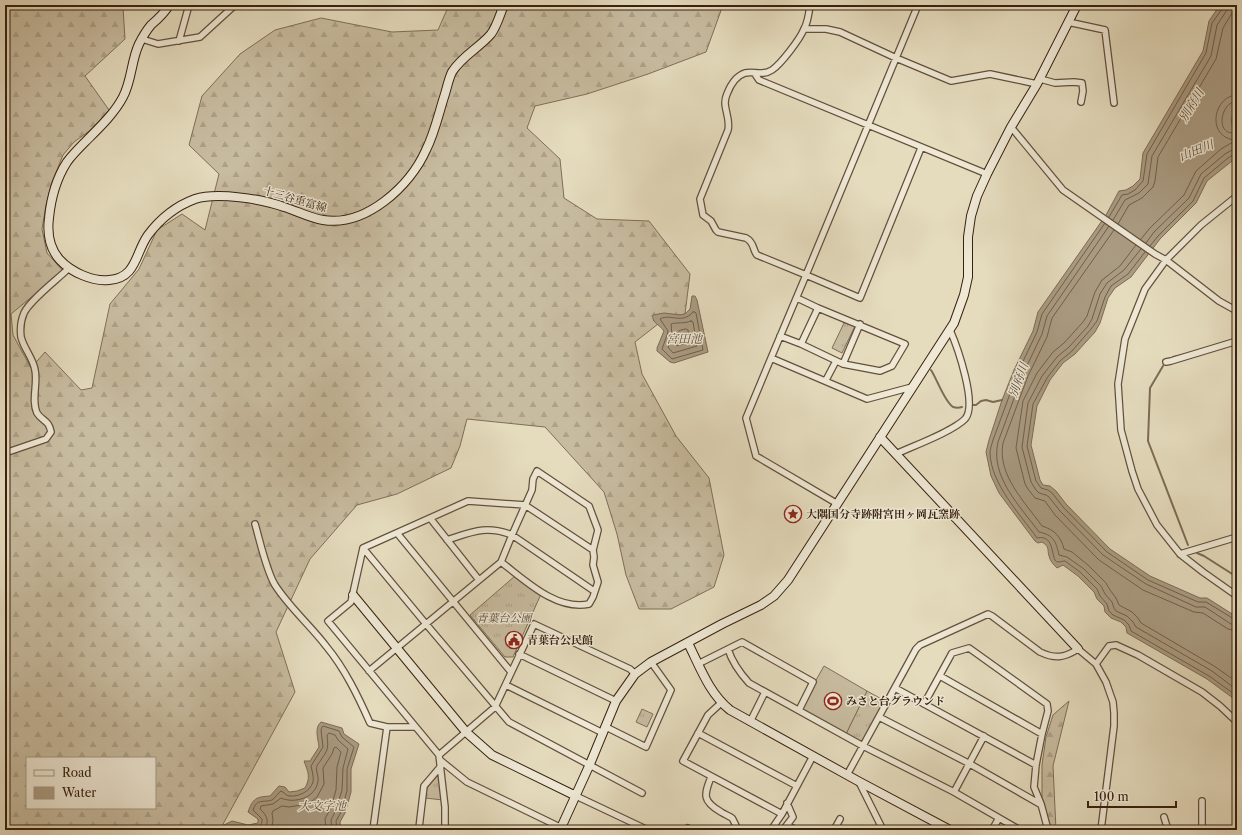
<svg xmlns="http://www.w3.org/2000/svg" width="1242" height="835" viewBox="0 0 1242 835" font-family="'Libre Caslon Text','Noto Serif JP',serif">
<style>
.grass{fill:url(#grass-tufts);stroke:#806e58}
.forest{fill:url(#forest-firs);stroke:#806e58;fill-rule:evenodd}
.garden{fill:#c8bca0;stroke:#806e58}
.water{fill:#aa9c83;stroke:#7c6b55}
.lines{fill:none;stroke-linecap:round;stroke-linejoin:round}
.shore{stroke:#715e4a;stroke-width:1}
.stream{stroke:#7c6b55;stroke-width:2}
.street-casing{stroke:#63503c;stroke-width:8}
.secondary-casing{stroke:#382110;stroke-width:10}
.street{stroke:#eee8d5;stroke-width:5.5}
.secondary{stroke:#eee8d5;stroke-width:8}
.labels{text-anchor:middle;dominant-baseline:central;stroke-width:3;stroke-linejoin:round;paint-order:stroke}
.street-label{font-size:11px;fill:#382110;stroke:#eee8d5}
.poi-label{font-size:11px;font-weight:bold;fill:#382110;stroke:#eee8d5;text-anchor:start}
.park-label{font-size:11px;font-style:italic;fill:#5c4834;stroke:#eee8d5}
.water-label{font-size:12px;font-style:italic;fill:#604c38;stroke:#eee8d5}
</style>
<defs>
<pattern id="grass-tufts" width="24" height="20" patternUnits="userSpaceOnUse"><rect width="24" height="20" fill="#c8bca0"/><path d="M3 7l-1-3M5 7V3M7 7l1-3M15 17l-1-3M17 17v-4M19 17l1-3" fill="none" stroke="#ada189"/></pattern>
<pattern id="forest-firs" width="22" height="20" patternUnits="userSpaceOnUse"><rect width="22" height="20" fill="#c8bca0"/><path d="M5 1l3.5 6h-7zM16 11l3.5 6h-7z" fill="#ada189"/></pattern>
</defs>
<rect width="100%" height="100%" fill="#e5dcbe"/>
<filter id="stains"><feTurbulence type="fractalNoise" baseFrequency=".005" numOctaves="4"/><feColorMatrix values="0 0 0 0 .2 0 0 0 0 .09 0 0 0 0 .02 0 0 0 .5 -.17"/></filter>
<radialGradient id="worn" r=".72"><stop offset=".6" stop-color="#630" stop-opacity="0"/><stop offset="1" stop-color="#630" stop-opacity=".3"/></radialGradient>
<path class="grass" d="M845 321 855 326 842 353 832 348Z
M515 576 541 594 513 657H505L470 615Z
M867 691 887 702 863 746 845 736Z
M642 709 653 714 647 727 636 722Z
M438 775H440L443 800 425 798 427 788Z"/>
<path class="forest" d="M10 5H121L123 7 125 39 85 76 109 110 92 129 74 142 63 155 52 182 46 205 42 229 47 253 63 271 11 314 13 335 31 368 45 352 81 390 92 388 110 304 139 269 157 230 182 214 205 230 219 174 189 145 202 96 240 54 275 30 321 18 392 32 438 30 449 5H723L706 52 648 74 587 94 535 106 527 128 560 159 564 198 597 219 649 221 690 274 685 314 680 315 659 314 653 320 658 324 635 342 642 374 676 436 709 478 724 555 714 587 671 609H639L626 575 617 534 604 492 545 427 467 419 460 446 451 468 397 494 357 505 310 559 276 632 295 692 222 826V830H5V9ZM27 758H155V808H27Z
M1069 701 1053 766 1056 830H1051L1042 800V765L1046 737 1053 715Z"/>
<path class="garden" d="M824 666 867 691 845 736 799 710Z"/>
<path class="water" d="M1220 5H1237V106L1231 119 1232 125 1237 122V157L1207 181 1196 203 1160 239 1131 277 1115 288 1108 298 1100 323 1095 332 1075 354 1063 363 1050 380 1037 406 1031 445 1040 480 1043 485 1050 486 1056 491 1066 504 1110 549 1150 576 1200 598H1207L1237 617V701L1207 679 1127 633 1126 627 1121 622 1111 618 1105 612 1104 606 1097 599 1094 592 1078 576 1063 565 1057 568C1054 565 1050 561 1049 556 1047 549 1050 547 1042 542L1038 543 1035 541 999 493 991 476 986 452 989 440 1002 400 1014 370 1033 331 1038 312 1106 215 1119 191 1126 190 1133 186 1140 179 1143 153 1203 51 1209 21Z
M692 296H695L697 300 708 352 674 363 670 362 657 351V348L664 331C660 325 651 322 653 315L664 313 680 315 685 314 690 309Z
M321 722 342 728 344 734 359 744 351 769V792L345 813 340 822 341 830H222V826L232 821 248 825 258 823V819L248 812C253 798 256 797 270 796L279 786 285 787 289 792 297 791 305 788C311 777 308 772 304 761H310L319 747C318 738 314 728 321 722Z"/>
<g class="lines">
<path class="shore" d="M1237 101C1219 102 1215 139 1237 132
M1109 217 1122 195 1128 194 1135 190 1143 181 1147 154 1206 53 1212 23 1222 9 1223 5
M1113 220 1125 200 1139 193 1148 184 1152 156 1211 56 1217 25 1227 10 1228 5
M1105 223 1042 314 1037 332 1018 372 993 440C992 444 990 449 990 453 991 484 1020 514 1037 538 1039 538 1042 537 1044 538 1055 541 1051 562 1058 562 1061 562 1062 561 1065 561L1080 572 1097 589 1100 596 1107 604 1109 611 1113 615 1124 620 1129 625 1131 631 1209 676 1237 696
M1118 224 1129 205 1142 198 1153 187 1155 181 1158 157 1216 59 1223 28 1232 13 1234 5
M1109 226 1047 316 1042 334 1023 374 998 442C990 477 1020 506 1039 532 1054 535 1056 542 1059 555L1067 557 1084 569 1101 586 1105 594 1112 602 1114 608 1116 611 1127 616 1133 622 1136 627 1212 671 1237 690
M1114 230 1052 318 1047 337 1028 376 1003 443C997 475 1025 502 1042 526 1055 530 1061 537 1064 549L1072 552 1088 565 1106 583 1110 590 1116 598 1119 605 1132 612 1138 618 1141 623 1214 666 1237 682
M1141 239 1150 228 1184 195 1196 171 1221 149 1233 142V140C1205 134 1215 95 1237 95
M1146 243 1154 232 1189 198 1201 174 1225 154 1232 150 1237 149
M1136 245 1120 266 1102 280 1095 292 1087 316 1083 322 1064 343 1053 352 1037 373 1023 401 1016 448 1025 484 1028 489 1035 498 1045 501 1055 515 1099 560 1143 590 1194 612 1203 613 1228 629 1237 631
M1150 246 1158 236 1193 201 1204 178 1228 158 1234 154H1237
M1141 249 1124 270 1107 283 1100 294 1092 319 1088 326 1069 347 1057 357 1042 376 1028 403 1022 447 1031 482 1036 490 1039 493 1046 495 1049 497 1060 511 1103 555 1146 584 1196 607H1205L1231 624 1237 625
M1145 252 1128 274 1111 286 1105 297 1097 321 1091 329 1072 351 1060 361 1047 378 1033 404 1027 446 1036 481 1041 488 1048 490 1053 494 1063 507 1107 552 1148 580 1198 602H1206L1234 619 1237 620
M693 312H695L696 313 703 350 672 359 662 349 667 335 668 331 660 319C671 313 682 325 693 312Z
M691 321 693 322 697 346 673 353 668 347 672 335 671 324C677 322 684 324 691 321Z
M686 329 688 330 690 342 677 346 676 344 679 331Z
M226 830 233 826C242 828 263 834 262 819L253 810C257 798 263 803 272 800 275 798 278 793 281 791 284 792 285 795 289 796 298 797 310 792 313 782 314 777 312 771 311 766L323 747 321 730 322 727 323 726 339 731 342 737 354 747 347 769V791L341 812 336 821 337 830
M264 830C270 822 267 815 260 809L261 806 273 804 281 798C294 804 316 798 318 781 319 776 315 770 317 766 318 763 321 761 322 758 329 749 328 746 327 735L329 733 335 735 338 740 348 749 343 768 342 790 336 810 331 820 332 830
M271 830 273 821 272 813 273 811 282 806 289 807 301 805 312 801 317 797 324 784 323 768 332 754 334 748 336 747 341 752 337 767 336 790 331 807 325 819 326 830"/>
<path class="stream" d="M1173 357 1186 354
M1163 366 1150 388 1148 441 1188 545
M931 370C937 379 944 401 953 407 956 408 959 408 962 407
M973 405H976L981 401 986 400 993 402 1002 400
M1197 553 1204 556 1237 577"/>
<defs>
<path id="street" d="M810 5C809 13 808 22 804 29 800 39 781 64 772 70 763 76 754 71 745 73 736 76 730 86 727 94 721 107 731 116 728 130L700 199 703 215 711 221 716 230 718 232 746 238C755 243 752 249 757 255L806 275 771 358 867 399 912 387
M918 5 806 275 860 298 921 148
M1068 22 1105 30 1114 103
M804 29H826L840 32 896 58 951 81 990 74 1037 84
M142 39 158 44 200 37 235 5
M179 41 189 5
M755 74 759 80 987 174
M1040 79 1055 83 1074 82 1082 83 1083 91 1081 102
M1011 127 1063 190 1155 254 1166 260 1219 301 1237 311
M1237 196 1201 225 1166 260 1145 289 1125 339 1118 384 1121 430 1132 471 1138 489 1157 525 1180 554 1203 572 1237 596
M780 336 801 344 843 364 880 371 892 366 905 344 818 308 797 298
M801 344 818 308
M771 358 746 418 756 456 836 503
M1166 362 1171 361 1237 341
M843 364 860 324
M826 380 836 361
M5 453 46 439 51 432C49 420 42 421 37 413 31 400 38 384 35 370 33 358 24 349 21 337 20 329 21 320 24 313 30 300 58 279 69 268
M896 454C913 446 952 432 965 419 978 405 957 346 950 330
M430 518 479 580
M255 524C260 541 266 570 275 585 289 607 310 625 326 646 345 669 358 696 370 723L387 727
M397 533 511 672
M447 540C472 532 486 525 512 535L594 591
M363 548 426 624 509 722 642 793
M1180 554 1237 537
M728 649C732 662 740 673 749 683L863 746 954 792 1020 830
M519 654 616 701
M698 664 742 642 813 682 799 710
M1096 664 1109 646 1116 645 1138 655 1202 692 1220 706 1237 722
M369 671 501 562 512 535 532 490 533 479 537 471 589 506 598 530 593 550 594 557 593 565 598 582 593 597 589 604C556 611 525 580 501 562
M940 676 1042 734
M506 685 603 733
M895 688 1036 765
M721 703 708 715 683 761 782 814
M924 704 952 653 969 648 1047 704 1048 711 1042 734 1036 765 1034 787 1041 804 1048 830
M879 717 970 764 1040 804
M750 722 765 692
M606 727 646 747 671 690 651 662
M698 733 797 786
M439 755 495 707 534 624 630 669 635 674
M440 760 467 782 566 830
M847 775 916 649 920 645 988 614 992 616 1040 652C1055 659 1064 658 1078 649L1096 664 1106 682 1113 702 1114 713V726L1101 830
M711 777C704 795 702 801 721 812 724 814 729 816 732 818 734 821 736 826 738 830
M859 782 883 830
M954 792 984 736
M576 796 648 830
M1164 817 1168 830
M787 825 796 830
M373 830 387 727H415
M417 830 419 828 424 786 441 766
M445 830V807L439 755 328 621 351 602 363 548 468 501 525 505 593 550
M687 830 688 828 692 830
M771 830 782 814 813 756
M783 830 793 817 787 803
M834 830 840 819
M992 830 999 818
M1202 830V801"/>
<path id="secondary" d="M169 5C165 13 158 19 151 25 146 31 142 38 139 44 131 61 132 80 123 97 114 114 99 128 85 142 79 148 72 155 67 162 56 179 51 198 49 218 47 234 49 248 60 260 71 272 93 282 109 280 137 278 135 253 148 235 160 219 176 206 195 199 217 192 262 199 284 207 297 211 310 218 323 220 366 227 410 186 426 150 435 132 439 112 445 94 447 87 449 78 452 72 462 56 479 48 491 34 497 26 500 14 504 5
M880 437 1078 649
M353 595 466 732 492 755 576 796
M688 643C700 667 709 693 730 710L858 781 950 830
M560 830 590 764 616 701 635 674 651 662 722 624 761 605 774 596 788 580 954 323 964 295 968 277V237L971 216 977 196 987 174 1011 127 1037 84 1077 5"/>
</defs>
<use href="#street" class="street-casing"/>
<use href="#secondary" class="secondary-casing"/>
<use href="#street" class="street"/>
<use href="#secondary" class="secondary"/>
</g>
<defs>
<symbol id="sight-ring" viewBox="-11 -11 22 22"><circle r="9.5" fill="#eee8d5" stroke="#8f2418" stroke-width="1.5"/><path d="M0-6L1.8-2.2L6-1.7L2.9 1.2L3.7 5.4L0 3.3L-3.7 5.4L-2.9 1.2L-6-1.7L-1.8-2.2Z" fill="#8f2418"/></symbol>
<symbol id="civic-ring" viewBox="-11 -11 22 22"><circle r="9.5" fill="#eee8d5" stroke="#8f2418" stroke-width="1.5"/><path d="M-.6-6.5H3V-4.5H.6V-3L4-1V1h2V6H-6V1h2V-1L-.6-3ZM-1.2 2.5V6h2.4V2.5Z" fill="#8f2418"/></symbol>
<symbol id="stadium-ring" viewBox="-11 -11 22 22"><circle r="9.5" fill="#eee8d5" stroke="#8f2418" stroke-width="1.5"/><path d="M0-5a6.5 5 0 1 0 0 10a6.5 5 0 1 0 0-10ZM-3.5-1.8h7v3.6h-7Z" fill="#8f2418"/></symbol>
</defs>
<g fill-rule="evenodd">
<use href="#sight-ring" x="783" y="504" width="20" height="20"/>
<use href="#civic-ring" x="504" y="630" width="20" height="20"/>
<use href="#stadium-ring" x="823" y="691" width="20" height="20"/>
</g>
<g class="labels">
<g class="street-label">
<text transform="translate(295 199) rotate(16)">十三谷重富線</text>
</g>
<g class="poi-label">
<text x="806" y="514">大隅国分寺跡附宮田ヶ岡瓦窯跡</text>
<text x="527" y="640">青葉台公民館</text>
<text x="846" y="701">みさと台グラウンド</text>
</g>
<g class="park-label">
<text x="504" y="618">青葉台公園</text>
</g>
<g class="water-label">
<text transform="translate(1191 105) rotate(-59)">別府川</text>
<text transform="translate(1196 150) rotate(-22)">山田川</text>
<text x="684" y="338">宮田池</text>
<text transform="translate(1018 380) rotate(-70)">別府川</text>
<text x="322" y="805">大文字池</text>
</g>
</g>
<rect width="1242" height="835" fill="none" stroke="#e5dcbe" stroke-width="20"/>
<rect x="6" y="6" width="1230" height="823" fill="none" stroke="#382110" stroke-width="2"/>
<rect x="10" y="10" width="1222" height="815" fill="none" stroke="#382110"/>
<rect x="26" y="757" width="130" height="52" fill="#eee8d5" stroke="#a59886"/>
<rect x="34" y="770" width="20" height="6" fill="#eee8d5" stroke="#a59886"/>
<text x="62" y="777" font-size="12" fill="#382110">Road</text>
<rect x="34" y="787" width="20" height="12" fill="#aa9c83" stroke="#a59886"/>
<text x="62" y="797" font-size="12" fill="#382110">Water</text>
<path d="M1088 801v6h88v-6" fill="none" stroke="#382110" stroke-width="2"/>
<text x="1094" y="801" font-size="12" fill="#382110" stroke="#eee8d5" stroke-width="3" paint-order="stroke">100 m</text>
<rect width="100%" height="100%" filter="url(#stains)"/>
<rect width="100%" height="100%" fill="url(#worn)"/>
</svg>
